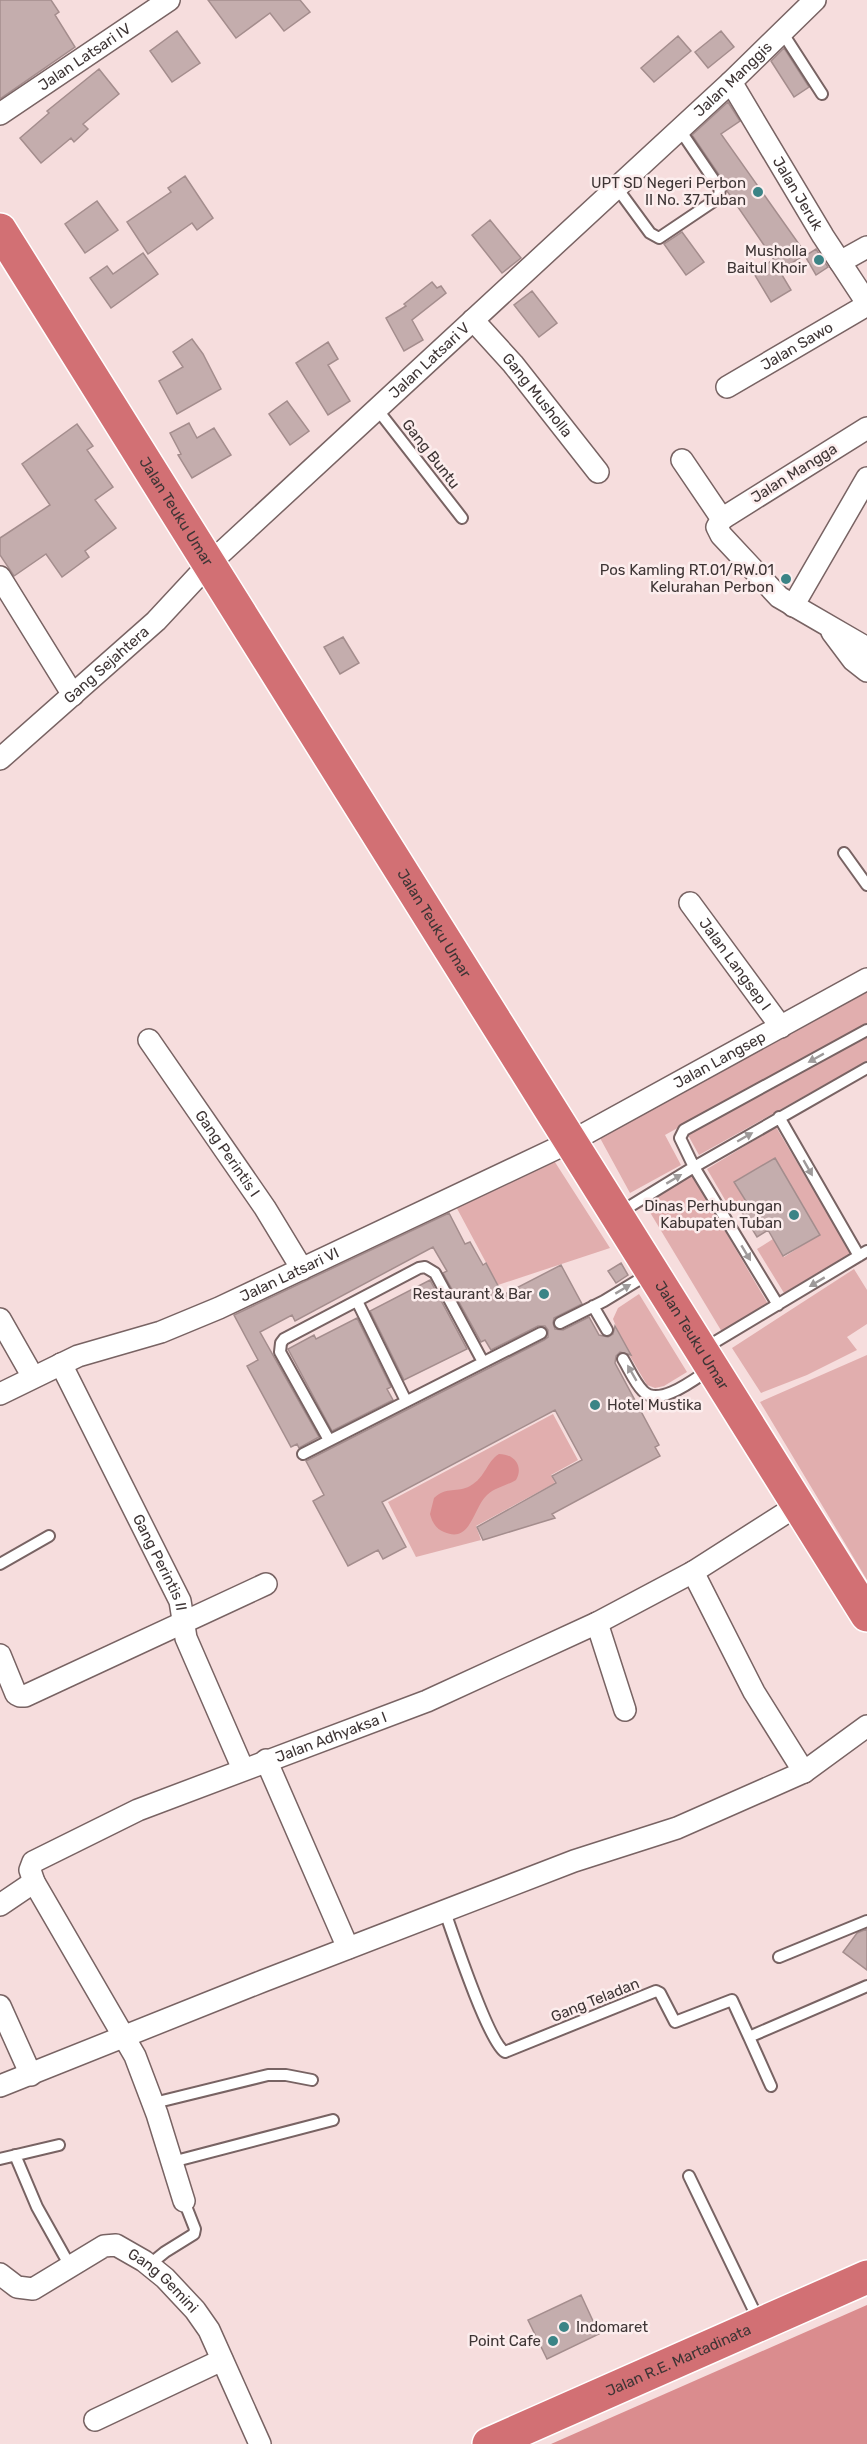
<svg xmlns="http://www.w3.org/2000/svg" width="867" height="2444" viewBox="0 0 867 2444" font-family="Rubik,sans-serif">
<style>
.green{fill:#e1aeae}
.water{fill:#da8c8e}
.building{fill:#c4adad;stroke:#a48d8d;stroke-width:1.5}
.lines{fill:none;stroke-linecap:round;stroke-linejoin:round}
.lane-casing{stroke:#786363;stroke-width:14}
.street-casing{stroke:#786363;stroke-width:24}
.highway-casing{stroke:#fff;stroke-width:36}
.lane{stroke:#fff;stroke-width:10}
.street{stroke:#fff;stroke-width:21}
.highway{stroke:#d27074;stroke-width:33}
.oneway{fill:#9e9a9a}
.poi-dot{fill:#3b8486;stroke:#fceded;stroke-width:2}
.labels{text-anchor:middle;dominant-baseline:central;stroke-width:5;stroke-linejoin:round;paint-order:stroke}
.street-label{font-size:15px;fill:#3e3535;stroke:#fceded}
.poi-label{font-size:15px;fill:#3e3535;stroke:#fceded;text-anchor:end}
</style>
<rect width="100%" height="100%" fill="#f6dddd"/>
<path class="green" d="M867 990V1023L665 1135 681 1165 630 1193 600 1138Z
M867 1035V1061L699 1155 688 1135Z
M776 1127 851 1253 784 1293 757 1249 773 1239 784 1257 820 1234 775 1158 735 1181 746 1201 731 1210 707 1169Z
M553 1159 610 1248 498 1285 453 1201Z
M692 1175 768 1304 722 1332 645 1204Z
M854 1269 867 1290V1324L847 1337 857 1350 807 1375 761 1393 732 1348Z
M639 1294 687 1372 664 1386 655 1388 647 1385 624 1346 613 1319 618 1308Z
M867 1355V1580L760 1402Z
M553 1414 578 1460 551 1475 555 1483 476 1526 481 1540 416 1557 388 1502Z"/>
<path class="water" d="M499 1454C514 1454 524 1466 516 1480 506 1486 496 1487 487 1495 473 1508 471 1544 444 1532 436 1529 432 1522 430 1514L434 1498C447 1486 457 1493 470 1486 486 1477 486 1462 499 1454Z
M867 2305V2444H551Z"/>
<path class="building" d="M0 0H51L59 12 55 15 75 47 0 99Z
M208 0H300L310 12 284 31 270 13 236 38Z
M177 31 200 63 172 82 150 51Z
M721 31 734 47 708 68 695 52Z
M678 36 691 51 654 82 641 68Z
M784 48 809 87 794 97 771 61Z
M99 69 119 94 83 124 88 129 74 142 71 138 41 163 20 138 49 113 47 111Z
M728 102 740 121 721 134 806 254 781 270 727 191 726 185 692 135Z
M185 176 213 218 197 230 192 223 148 254 127 222 171 192 168 188Z
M97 201 118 230 85 253 65 224Z
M490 220 521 258 502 273 472 235Z
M682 232 704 262 686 275 664 244Z
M816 249 828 267 816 275 805 256Z
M143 253 158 274 111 308 90 278 107 266 113 274Z
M773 260 791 290 771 302 753 272Z
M432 282 437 288 441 286 446 293 412 320 423 340 404 351 386 318 406 306 404 304Z
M532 291 557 323 539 337 514 305Z
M192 339 203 354 221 389 177 414 159 381 183 367 173 352Z
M328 342 338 359 328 365 350 401 328 415 296 363Z
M287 401 309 431 290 445 269 414Z
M189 423 197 438 214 428 231 455 192 478 178 455 181 454 170 433Z
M77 424 93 446 87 450 113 487 95 500 116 528 85 551 89 557 62 577 46 554 14 576 0 555V538L50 505 22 464Z
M343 637 359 663 340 674 324 647Z
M775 1158 820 1235 783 1256 768 1230 757 1237 741 1211 749 1206 734 1182Z
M449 1213 465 1244 470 1242 483 1265 486 1263 503 1295 561 1265 582 1304 554 1318 553 1323 555 1329 563 1330 589 1317 599 1335 608 1337 613 1334 615 1326 631 1355 620 1352 616 1356 615 1363 659 1445 655 1447 660 1456 552 1514 555 1518 483 1540 477 1527 556 1483 552 1476 582 1460 555 1410 382 1502 406 1547 383 1559 378 1550 348 1566 313 1501 324 1495 306 1461 544 1340 548 1337V1330L545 1326H538L491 1350 485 1340 481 1342 443 1273 447 1271 433 1247 295 1321 292 1315 260 1332 319 1437 299 1448 297 1444 291 1447 247 1366 258 1360 234 1315Z
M621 1263 628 1275 616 1283 608 1271Z
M430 1280 467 1349 404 1380 370 1311Z
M357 1318 391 1387 387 1389 393 1400 332 1431 288 1349 314 1335 316 1339Z
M867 1929V1970L843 1952 857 1933Z
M581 2295 599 2334 547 2359 528 2320Z"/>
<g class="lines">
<defs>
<path id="lane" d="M782 32 822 94
M617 188 650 233 659 238 714 201 719 195 720 189 680 130
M377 409 462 518
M844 853 867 885
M779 1117 859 1256
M619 1213 694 1167 867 1068
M357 1301 406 1401
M778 1305 694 1167 680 1138 684 1130 867 1030
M593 1306 607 1330
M560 1323 604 1301 650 1273
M705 1348 867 1251
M623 1359C629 1369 635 1383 643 1391 659 1408 696 1378 710 1369
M329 1440 280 1352 281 1343 284 1339 419 1268 425 1267 435 1273 483 1362
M303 1454 541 1333
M0 1564 49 1536
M445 1912C453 1935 489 2043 505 2052L656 1991 660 1993 675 2022 732 2000 749 2037 867 1986
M779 1957 867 1921
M749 2037 771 2086
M154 2103 268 2075H286L312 2080
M15 2155 37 2207 70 2266
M0 2159 59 2145
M172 2162 333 2120
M689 2176 759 2321
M149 2265 165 2252 194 2234 195 2229 184 2201"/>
<g id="street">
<path id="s1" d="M731 82 823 236 867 303"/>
<path id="s2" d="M0 114 169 0"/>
<path d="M840 262 867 247"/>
<path id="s3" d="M473 320 513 364 598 472"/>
<path id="s4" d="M727 387 867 305"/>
<path d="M867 428 728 515 722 519 717 527 721 535 779 597 867 648"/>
<path d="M682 460 722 519"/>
<path d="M0 577 73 695"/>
<path d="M793 606 867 478"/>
<path d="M832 632 853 660 867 671"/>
<path id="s5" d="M0 759 156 621 209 564 731 82 815 0"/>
<path id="s6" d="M690 903 781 1027"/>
<path id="s7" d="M149 1040 265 1208 302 1269"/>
<path d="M0 1319 33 1377"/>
<path id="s8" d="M61 1364 180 1601 186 1638 243 1769"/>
<path id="s9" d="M0 1394 78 1356 161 1332 219 1308 572 1141 867 979"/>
<path d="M693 1572 754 1692 804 1772"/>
<path d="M597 1623 625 1710"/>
<path d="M0 1655 16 1694 20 1696H25L266 1584"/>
<path d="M266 1760 348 1948"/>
<path d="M0 1905 34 1882"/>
<path d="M0 2006 31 2075"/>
<path d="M0 2086 263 1981 574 1861 677 1828 804 1772 867 1726"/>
<path id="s10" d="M184 2201 157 2114 135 2056 34 1882 30 1870 33 1862 138 1810 427 1701 597 1623 693 1572 798 1505"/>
<path id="s11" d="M0 2274 17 2287 33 2289 104 2246 116 2245 144 2261 165 2278 195 2310 209 2330 260 2444"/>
<path d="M95 2420 222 2360"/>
</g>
<g id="highway">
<path id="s12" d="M0 230 867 1615"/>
<path id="s13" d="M489 2444 867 2277"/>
</g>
</defs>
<use href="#lane" class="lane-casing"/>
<use href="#street" class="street-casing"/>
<use href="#highway" class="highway-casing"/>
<use href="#lane" class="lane"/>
<use href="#street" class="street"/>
<use href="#highway" class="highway"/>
</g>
<defs><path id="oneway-solid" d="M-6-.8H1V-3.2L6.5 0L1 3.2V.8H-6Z" transform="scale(1.5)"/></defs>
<g class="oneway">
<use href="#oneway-solid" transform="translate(816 1058) rotate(151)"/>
<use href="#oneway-solid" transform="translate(745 1137) rotate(-30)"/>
<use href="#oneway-solid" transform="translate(808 1168) rotate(60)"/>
<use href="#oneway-solid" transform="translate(674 1179) rotate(-31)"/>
<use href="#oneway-solid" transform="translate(746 1253) rotate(59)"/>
<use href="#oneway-solid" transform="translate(817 1282) rotate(149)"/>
<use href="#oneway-solid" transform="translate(623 1289) rotate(-31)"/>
<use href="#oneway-solid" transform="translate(632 1373) rotate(-120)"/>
</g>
<g class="poi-dot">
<circle cx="758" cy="192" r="6"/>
<circle cx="819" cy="260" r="6"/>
<circle cx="786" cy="579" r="6"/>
<circle cx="794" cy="1215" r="6"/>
<circle cx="544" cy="1294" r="6"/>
<circle cx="595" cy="1405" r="6"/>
<circle cx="564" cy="2327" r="6"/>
<circle cx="553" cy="2341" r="6"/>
</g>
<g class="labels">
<g class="street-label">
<text stroke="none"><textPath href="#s2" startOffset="102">Jalan Latsari IV</textPath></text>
<text stroke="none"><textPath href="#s5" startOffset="1000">Jalan Manggis</textPath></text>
<text stroke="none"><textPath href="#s1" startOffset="130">Jalan Jeruk</textPath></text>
<text stroke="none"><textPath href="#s4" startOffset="81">Jalan Sawo</textPath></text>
<text stroke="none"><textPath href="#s5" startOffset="586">Jalan Latsari V</textPath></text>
<text stroke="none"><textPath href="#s3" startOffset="99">Gang Musholla</textPath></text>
<text transform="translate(431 454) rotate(52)">Gang Buntu</text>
<text transform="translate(794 473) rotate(-32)">Jalan Mangga</text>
<text stroke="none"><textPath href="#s12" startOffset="332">Jalan Teuku Umar</textPath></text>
<text stroke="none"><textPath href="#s5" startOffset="142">Gang Sejahtera</textPath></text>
<text stroke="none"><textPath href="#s12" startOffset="818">Jalan Teuku Umar</textPath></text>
<text stroke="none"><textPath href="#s6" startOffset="76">Jalan Langsep I</textPath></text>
<text stroke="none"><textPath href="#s9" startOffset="795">Jalan Langsep</textPath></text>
<text stroke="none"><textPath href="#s7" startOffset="138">Gang Perintis I</textPath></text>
<text stroke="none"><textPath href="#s9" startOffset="314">Jalan Latsari VI</textPath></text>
<text stroke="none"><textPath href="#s12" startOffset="1304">Jalan Teuku Umar</textPath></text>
<text stroke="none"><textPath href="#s8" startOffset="222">Gang Perintis II</textPath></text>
<text stroke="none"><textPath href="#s10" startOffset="699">Jalan Adhyaksa I</textPath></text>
<text transform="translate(595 2000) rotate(-22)">Gang Teladan</text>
<text stroke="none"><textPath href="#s11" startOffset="192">Gang Gemini</textPath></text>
<text stroke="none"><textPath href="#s13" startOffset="207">Jalan R.E. Martadinata</textPath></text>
</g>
<g class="poi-label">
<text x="746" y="183">UPT SD Negeri Perbon<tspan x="746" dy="17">II No. 37 Tuban</tspan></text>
<text x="807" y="251">Musholla<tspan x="807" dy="17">Baitul Khoir</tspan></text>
<text x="774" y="570">Pos Kamling RT.01/RW.01<tspan x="774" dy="17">Kelurahan Perbon</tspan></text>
<text x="782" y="1206">Dinas Perhubungan<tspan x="782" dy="17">Kabupaten Tuban</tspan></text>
<text x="532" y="1294">Restaurant &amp; Bar</text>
<text x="607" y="1405" text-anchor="start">Hotel Mustika</text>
<text x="576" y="2327" text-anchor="start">Indomaret</text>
<text x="541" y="2341">Point Cafe</text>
</g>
</g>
</svg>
